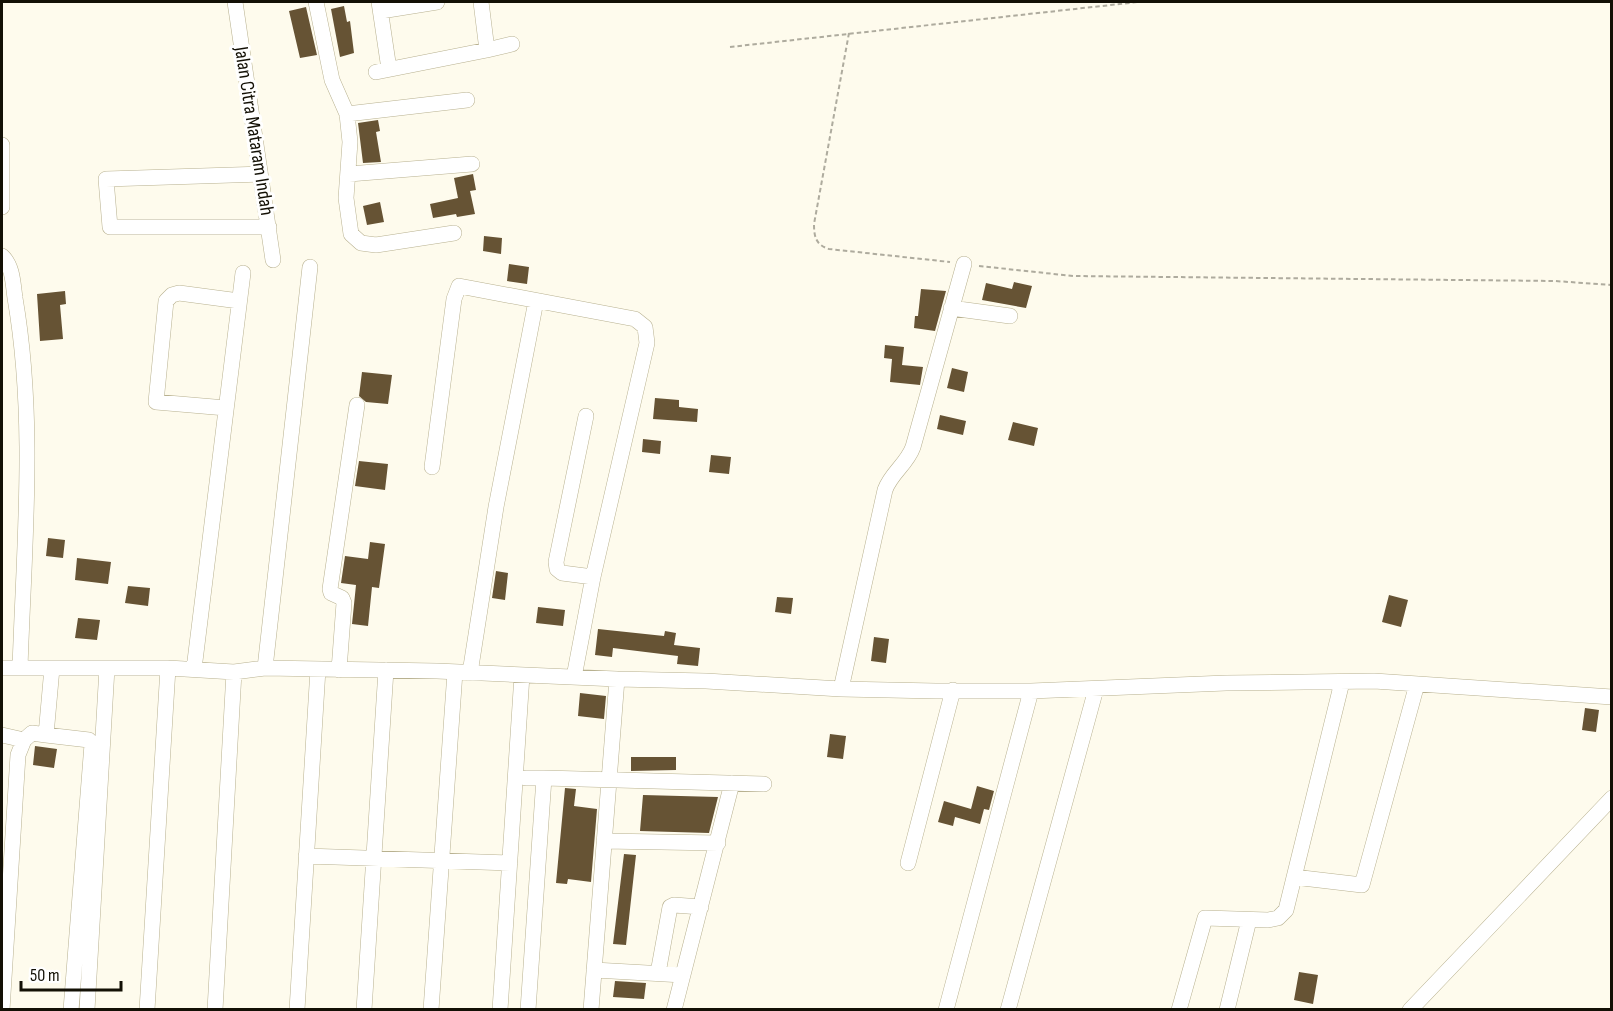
<svg xmlns="http://www.w3.org/2000/svg" width="1613" height="1011" viewBox="0 0 1613 1011" font-family="'Sofia Sans Condensed',sans-serif">
<style>
.building{fill:#665334}
.lines{fill:none;stroke-linecap:round;stroke-linejoin:round}
.minor-casing{stroke:#b8b190;stroke-width:16}
.path{stroke:#aeab9e;stroke-width:2;stroke-dasharray:4.5 3;stroke-linecap:butt}
.minor{stroke:#fff;stroke-width:15}
.labels{text-anchor:middle;dominant-baseline:central;stroke-width:6;stroke-linejoin:round;paint-order:stroke}
.street-label{font-size:20px;fill:#131005;stroke:#fff}
</style>
<rect width="100%" height="100%" fill="#fefbed"/>
<path class="building" d="M344 6 347 22 350 21 354 53 340 57 331 9Z
M306 7 317 55 300 58 289 11Z
M378 120 380 131 376 132 381 162 363 163 358 123Z
M473 174 476 190 470 191 475 214 457 217 456 214 433 218 430 204 458 198 454 178Z
M380 202 384 222 367 225 363 206Z
M484 236 502 238 501 254 483 251Z
M509 264 529 267 527 284 507 281Z
M1014 282 1032 286 1026 308 982 300 986 283 1012 289Z
M921 289 946 291 935 331 914 328 915 316H918Z
M65 291 66 304 60 305 63 339 40 341 37 294Z
M885 345 904 347 902 365 923 367 920 385 890 382 892 359 884 358Z
M952 368 968 372 964 392 947 388Z
M362 372 392 375 388 404 366 402 359 396Z
M655 398 679 400V407L698 409 697 422 653 419Z
M940 415 966 421 963 435 937 429Z
M1013 422 1038 428 1034 446 1008 440Z
M643 439 661 441 660 454 642 452Z
M711 455 731 457 729 474 709 472Z
M359 461 388 464 385 490 355 486Z
M48 538 65 540 63 558 46 556Z
M370 542 385 544 379 588 372 587 368 626 352 624 356 585 341 583 345 556 368 559Z
M77 558 111 562 108 584 75 580Z
M496 571 508 573 505 600 492 598Z
M128 586 150 588 148 606 125 603Z
M1389 595 1408 600 1401 627 1382 622Z
M777 597 793 598 791 614 775 612Z
M538 607 565 610 563 626 536 623Z
M78 618 100 620 97 640 75 638Z
M598 629 664 636 665 631 676 633 674 645 700 648 698 666 677 664 678 656 613 648 612 657 595 655Z
M874 637 889 639 886 663 871 661Z
M580 693 606 696 604 719 578 716Z
M1585 708 1599 710 1596 732 1582 730Z
M830 734 846 736 843 759 827 757Z
M35 746 57 749 54 768 33 765Z
M631 757H676V770L631 771Z
M977 786 994 791 989 810 984 809 980 824 955 817 953 826 938 822 944 801 971 809Z
M565 788 576 789 574 806 597 809 591 882 568 879 567 884 556 883Z
M643 795 718 797 709 833 640 831Z
M624 854 636 855 626 945 613 944Z
M1299 972 1318 975 1313 1004 1294 1000Z
M615 981 646 983 644 999 613 997Z"/>
<g class="lines">
<defs>
<path id="minor" d="M235 2 273 260
M316 2 332 80 347 114 350 142 346 198 351 234 361 243 376 245 454 233
M379 2 389 69
M381 11 437 2
M487 50 512 44
M376 72 487 50 481 2
M347 114 467 100
M2 145V207
M260 174 106 179 110 227H269
M349 174 472 164
M2 256C13 266 13 284 15 298 36 420 24 545 20 668
M951 308 1010 316
M226 408 156 402 166 301 172 295 179 293 239 301
M586 416 556 562 557 569 562 573 593 577
M432 467 454 299 459 286 635 319 645 327 647 343 593 577 574 677
M2 668H168L234 672 265 668 437 671 617 679 706 681 841 689 936 691H1031L1226 683 1374 681 1612 697
M265 668 310 267
M194 669 243 273
M339 670 344 603 342 598 331 593 330 589 357 405
M470 673 496 507 536 301
M841 689 885 490C891 473 907 464 913 447L964 264
M2 735 24 740
M46 735 89 740 92 744 71 1010
M526 778H544
M604 841 718 843
M306 856 510 863
M908 863 953 690
M1294 877 1362 885 1417 684
M594 970 683 975
M658 973 670 907 674 905 701 907
M2 1010 18 755 24 740 32 733 46 735 52 668
M87 1010 107 668
M147 1010 168 668
M215 1010 234 672
M297 1010 318 669
M364 1010 386 670
M431 1010 455 672
M500 1010 522 675
M528 1010 544 778 764 784
M591 1010 617 679
M674 1010 732 783
M946 1010 1031 691
M1008 1010 1096 689
M1179 1010 1205 918 1268 920 1278 918 1286 910 1342 682
M1227 1010 1249 920
M1410 1010 1612 798"/>
</defs>
<use href="#minor" class="minor-casing"/>
<path class="path" d="M849 33 814 224C814 237 816 245 829 249L950 262
M730 47 1138 2
M979 266 1073 276 1555 281 1612 285"/>
<use href="#minor" class="minor"/>
</g>
<g class="labels">
<g class="street-label">
<text transform="translate(254 131) rotate(81)">Jalan Citra Mataram Indah</text>
</g>
</g>
<rect width="1613" height="1011" fill="none" stroke="#131005" stroke-width="6"/>
<path d="M21 981v9h100v-9" fill="none" stroke="#131005" stroke-width="3"/>
<text x="30" y="981" font-size="18" fill="#131005" stroke="#ffffff" stroke-width="4.5" paint-order="stroke">50 m</text>
</svg>
